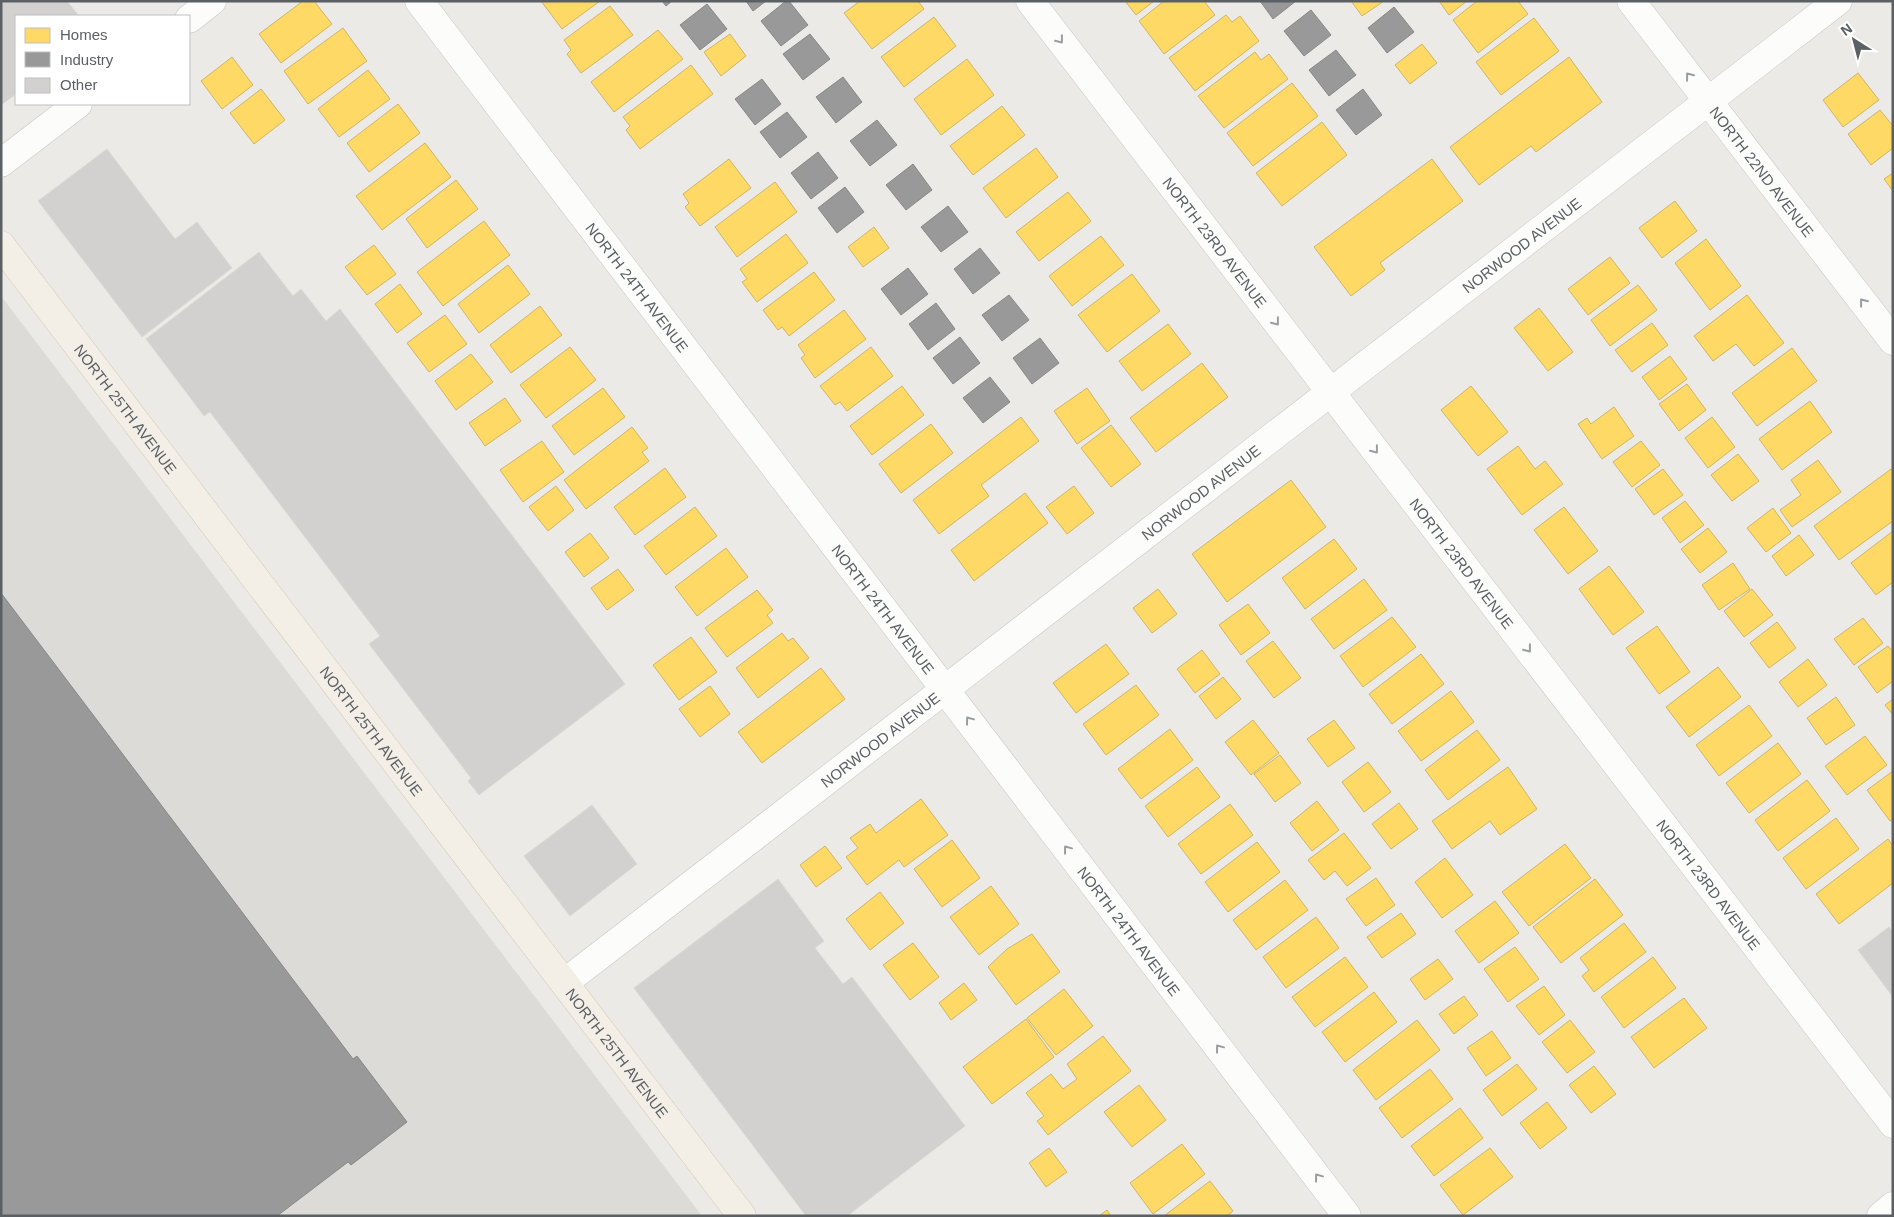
<svg xmlns="http://www.w3.org/2000/svg" width="1894" height="1217" viewBox="0 0 1894 1217" font-family="Helvetica,sans-serif">
<style>
.industrial{fill:#dddbd7}
.homes{fill:#ffd966;stroke:#ceb566}
.industry{fill:#999;stroke:#868889}
.building{fill:#d3d1cf;stroke:#dcd9d5}
.lines{fill:none;stroke-linecap:round;stroke-linejoin:round}
.minor-casing{stroke:#c7c7c7;stroke-width:29}
.major-casing{stroke:#d5c8b2;stroke-width:29}
.minor{stroke:#fcfcfb;stroke-width:28}
.major{stroke:#f3efe7;stroke-width:28}
.oneway{stroke:#9b9ea1}
.labels{text-anchor:middle;dominant-baseline:central;stroke-width:5;stroke-linejoin:round;paint-order:stroke}
.street-label{font-size:15px;fill:#5b6065;stroke:#fff}
</style>
<rect width="100%" height="100%" fill="#eceae6"/>
<path class="industrial" d="M1 296 702 1216H1Z"/>
<path class="homes" d="M303 1H314L332 24 281 63 259 34Z
M541 1H600L562 29Z
M860 1H918L924 9 872 49 844 13Z
M1125 1H1154L1136 15Z
M1164 1H1204L1215 15 1164 54 1139 21Z
M1351 1H1384L1362 16Z
M1439 1H1467L1449 15Z
M1477 1H1518L1528 14 1478 53 1453 20Z
M610 6 633 35 581 73 567 54 571 50 564 40Z
M1226 15 1232 22 1240 16 1259 41 1195 91 1169 58Z
M934 17 956 46 904 87 881 57Z
M1534 18 1559 51 1501 95 1476 62Z
M343 28 367 61 308 104 284 71Z
M658 30 683 59 614 112 591 82Z
M730 34 746 56 721 76 704 52Z
M1422 44 1437 63 1410 84 1395 65Z
M1255 52 1261 60 1269 54 1288 79 1224 128 1198 96Z
M232 57 253 85 222 109 201 81Z
M1569 57 1602 102 1536 152 1531 146 1479 185 1450 147Z
M967 59 994 95 941 135 914 99Z
M691 65 713 94 640 149 626 130 630 126 623 117Z
M368 70 390 99 339 137 318 109Z
M1858 73 1879 100 1843 127 1823 100Z
M1292 83 1318 116 1253 166 1227 133Z
M261 89 285 120 254 144 230 113Z
M398 104 420 133 369 172 347 143Z
M1002 106 1025 135 973 175 950 146Z
M1880 110 1893 126V148L1871 165 1848 134Z
M1322 122 1347 155 1282 206 1256 173Z
M425 143 451 177 382 230 356 196Z
M1036 148 1058 177 1006 218 983 188Z
M729 159 751 188 700 226 685 207 689 203 683 194Z
M1432 159 1463 201 1380 263 1385 270 1351 296 1314 247Z
M1893 173V191L1884 179Z
M456 180 478 209 427 248 406 219Z
M775 182 797 212 737 257 715 227Z
M1068 192 1091 221 1039 261 1016 232Z
M1675 201 1697 231 1662 258 1639 228Z
M484 221 510 255 443 306 417 272Z
M874 227 889 248 863 267 848 247Z
M786 234 808 263 757 302 742 282 747 279 740 269Z
M1101 236 1124 265 1072 306 1049 276Z
M1706 239 1741 286 1710 310 1675 263Z
M374 245 396 274 367 295 345 267Z
M1610 257 1630 283 1588 315 1568 289Z
M508 265 530 294 479 333 458 304Z
M814 272 835 300 789 336 782 327 778 330 763 310Z
M1132 274 1160 311 1107 352 1078 315Z
M400 284 422 314 397 333 375 304Z
M1638 285 1657 310 1610 346 1591 320Z
M1747 295 1784 343 1754 366 1736 344 1713 361 1694 336Z
M540 306 562 335 511 373 490 345Z
M1539 308 1573 352 1548 371 1514 328Z
M844 310 866 339 815 378 801 358 805 355 798 345Z
M445 315 467 344 429 372 407 343Z
M1652 323 1668 345 1632 372 1615 350Z
M1168 324 1191 354 1142 391 1119 361Z
M570 347 596 380 546 418 520 385Z
M871 347 893 376 847 411 840 402 835 405 820 386Z
M1792 348 1817 381 1757 426 1732 393Z
M471 354 493 382 456 410 435 381Z
M1670 356 1687 379 1659 400 1642 377Z
M1202 363 1228 397 1156 452 1130 418Z
M1687 384 1706 410 1679 431 1659 404Z
M902 386 924 415 872 455 850 426Z
M1471 386 1508 432 1478 456 1441 410Z
M603 388 625 417 574 455 552 426Z
M1087 388 1110 421 1077 444 1054 411Z
M505 398 521 421 485 446 469 423Z
M1810 401 1832 432 1782 470 1759 439Z
M1614 407 1634 436 1602 459 1578 424 1587 418 1591 424Z
M1021 417 1039 441 981 485 989 496 939 534 913 500Z
M1712 417 1735 447 1708 468 1685 438Z
M931 424 953 453 901 493 879 464Z
M1111 425 1141 464 1111 487 1081 448Z
M632 427 648 448 642 452 649 461 586 509 564 480Z
M542 441 564 472 523 502 500 470Z
M1641 441 1660 465 1632 487 1613 462Z
M1518 446 1535 469 1545 461 1563 484 1522 515 1487 469Z
M1738 454 1759 481 1732 501 1711 475Z
M1818 460 1841 492 1792 527 1780 510 1801 495 1791 480Z
M665 468 686 497 635 535 614 507Z
M1663 469 1683 495 1654 515 1635 489Z
M1891 469 1893 472V521L1839 560 1814 526Z
M1291 480 1326 527 1227 602 1192 554Z
M556 486 574 510 548 531 529 507Z
M1074 486 1094 513 1067 534 1046 507Z
M1025 493 1048 523 974 581 951 550Z
M1685 501 1704 525 1680 543 1662 518Z
M695 507 717 536 666 575 644 546Z
M1564 507 1598 551 1568 574 1534 530Z
M1773 508 1791 533 1766 552 1747 528Z
M1708 528 1727 552 1700 573 1681 549Z
M1893 531V582L1876 595 1851 563Z
M590 533 609 558 584 577 565 552Z
M1799 535 1814 555 1786 576 1772 556Z
M1334 539 1357 569 1305 609 1282 578Z
M726 548 748 577 697 616 675 587Z
M1733 563 1750 589 1719 610 1702 585Z
M1609 566 1644 612 1613 635 1579 589Z
M618 569 634 590 607 610 591 588Z
M1364 579 1387 610 1334 649 1311 619Z
M1158 589 1177 614 1152 633 1133 608Z
M1752 589 1773 615 1744 637 1724 611Z
M757 590 773 610 767 615 773 623 727 657 705 628Z
M1248 604 1270 633 1241 655 1219 625Z
M1392 617 1416 647 1363 687 1340 656Z
M1863 618 1883 643 1854 665 1834 639Z
M1777 622 1796 648 1769 668 1750 643Z
M1657 626 1690 672 1659 694 1626 648Z
M782 633 788 641 793 638 809 658 758 698 736 668Z
M691 637 717 672 679 700 653 665Z
M1273 641 1301 678 1274 698 1246 661Z
M1106 644 1129 674 1076 713 1053 683Z
M1888 646 1893 652V681L1877 693 1858 667Z
M1202 650 1220 674 1195 693 1177 669Z
M1421 654 1444 684 1392 724 1369 694Z
M1808 659 1827 685 1798 707 1779 682Z
M1718 667 1741 697 1689 737 1666 707Z
M821 668 845 699 762 763 738 732Z
M1223 677 1241 699 1216 719 1199 696Z
M1136 685 1159 715 1106 755 1083 724Z
M710 686 730 714 700 737 679 709Z
M1451 691 1474 722 1421 761 1398 731Z
M1836 697 1855 725 1826 745 1807 718Z
M1893 699V715L1885 705Z
M1749 705 1772 736 1719 776 1696 745Z
M1253 720 1279 753 1251 775 1225 742Z
M1334 720 1355 748 1328 767 1307 739Z
M1170 729 1193 760 1141 799 1118 769Z
M1477 730 1500 760 1448 800 1425 770Z
M1865 736 1887 765 1847 795 1825 766Z
M1778 743 1801 774 1749 813 1726 783Z
M1280 755 1301 783 1275 802 1254 774Z
M1368 762 1391 792 1364 812 1342 782Z
M1197 767 1220 797 1168 837 1145 806Z
M1508 767 1537 809 1500 835 1490 821 1452 849 1432 821Z
M1893 771V819L1890 821 1867 790Z
M1807 780 1830 811 1778 851 1755 820Z
M921 799 948 835 904 867 899 860 867 885 846 857 858 848 850 838 870 824 876 833Z
M1317 801 1339 830 1312 851 1290 823Z
M1399 803 1418 829 1391 849 1372 824Z
M1230 804 1253 835 1201 874 1178 844Z
M1836 818 1859 849 1806 889 1783 858Z
M1344 833 1371 868 1347 886 1335 871 1324 880 1308 860Z
M1888 839 1893 846V883L1839 924 1816 894Z
M952 840 980 878 942 907 914 869Z
M1257 842 1280 872 1228 912 1205 882Z
M1565 844 1591 878 1529 926 1502 892Z
M825 846 842 868 816 887 800 865Z
M1445 858 1473 895 1442 918 1415 882Z
M1376 878 1395 905 1366 926 1346 899Z
M1595 879 1623 915 1561 963 1533 927Z
M1285 880 1308 910 1256 950 1233 920Z
M991 886 1019 924 979 955 950 917Z
M880 892 904 923 870 950 846 919Z
M1495 901 1519 933 1479 963 1455 931Z
M1401 913 1416 934 1382 958 1367 937Z
M1316 917 1339 948 1286 988 1263 957Z
M1624 923 1646 952 1594 992 1582 976 1589 970 1580 958Z
M1032 934 1060 972 1016 1005 988 967 1007 949Z
M913 943 939 977 910 1000 883 965Z
M1515 947 1539 979 1508 1002 1484 969Z
M1345 957 1368 987 1315 1027 1292 997Z
M1653 957 1676 988 1624 1028 1601 997Z
M1438 959 1453 979 1425 1000 1410 979Z
M964 983 977 1000 951 1020 939 1003Z
M1544 986 1565 1015 1539 1035 1516 1006Z
M1064 989 1093 1026 1056 1055 1027 1018Z
M1374 992 1397 1022 1345 1062 1322 1032Z
M1464 996 1478 1015 1454 1034 1439 1014Z
M1684 998 1707 1028 1654 1068 1631 1037Z
M1026 1019 1054 1057 992 1104 963 1067Z
M1417 1020 1440 1050 1376 1100 1353 1070Z
M1570 1020 1595 1052 1567 1073 1542 1042Z
M1492 1031 1511 1058 1486 1076 1467 1048Z
M1103 1036 1131 1071 1048 1135 1037 1121 1044 1116 1026 1093 1051 1074 1063 1089 1077 1079 1067 1064Z
M1517 1064 1537 1089 1502 1116 1483 1090Z
M1594 1066 1616 1094 1591 1113 1569 1085Z
M1430 1069 1453 1099 1402 1138 1379 1108Z
M1139 1085 1166 1120 1132 1147 1104 1112Z
M1547 1102 1567 1128 1540 1149 1520 1123Z
M1460 1108 1483 1138 1434 1176 1411 1146Z
M1182 1144 1205 1174 1153 1214 1130 1183Z
M1049 1148 1067 1172 1046 1187 1029 1163Z
M1490 1148 1513 1177 1463 1215 1440 1185Z
M1210 1181 1233 1211 1227 1216H1164Z
M1107 1210 1111 1216H1099Z"/>
<path class="industry" d="M662 1H672L666 6Z
M746 1H766L753 11Z
M786 1H789L808 25 781 46 761 21Z
M1260 1H1296L1273 19Z
M707 4 727 29 700 50 680 25Z
M1394 7 1414 32 1387 53 1368 28Z
M1311 10 1331 35 1304 56 1284 31Z
M810 34 830 59 803 80 783 54Z
M1336 50 1356 75 1329 96 1309 70Z
M843 77 862 102 836 123 816 97Z
M762 79 781 104 755 125 735 99Z
M1363 89 1382 115 1356 135 1336 110Z
M787 112 807 137 780 158 760 132Z
M877 120 897 145 870 166 850 141Z
M818 152 838 178 811 199 791 173Z
M913 164 932 190 906 210 886 185Z
M845 187 864 212 837 233 818 208Z
M948 206 968 232 941 252 921 227Z
M980 248 1000 273 973 294 954 269Z
M908 268 928 294 901 315 881 289Z
M1009 295 1029 320 1002 341 982 315Z
M936 303 955 329 928 350 909 324Z
M960 337 980 363 953 384 933 358Z
M1040 338 1059 363 1032 384 1013 358Z
M990 377 1010 402 983 423 963 398Z
M1 593 353 1059 357 1056 407 1122 351 1165 348 1162 277 1216H1Z"/>
<path class="building" d="M1 1H67L79 16H16V94L1 105Z
M107 149 175 239 197 222 232 268 142 337 38 201Z
M259 252 293 296 301 289 326 321 340 309 625 684 479 795 468 781 471 778 369 644 380 636 210 412 204 416 146 339Z
M592 805 637 864 570 916 524 856Z
M778 879 824 941 815 948 843 984 852 977 965 1126 847 1216H806L634 988Z
M1889 927 1893 932V997L1858 950Z"/>
<g class="lines">
<defs>
<g id="minor">
<path id="s1" d="M419 1 1347 1216"/>
<path id="s2" d="M1030 1 1893 1124"/>
<path id="s3" d="M1631 1 1893 341"/>
<path d="M189 19 212 1"/>
<path d="M1 163 78 104"/>
<path id="s4" d="M564 983 1838 1"/>
<path d="M1881 1216 1893 1206"/>
</g>
<g id="major">
<path id="s5" d="M1 245 742 1216"/>
</g>
</defs>
<use href="#minor" class="minor-casing"/>
<use href="#major" class="major-casing"/>
<use href="#minor" class="minor"/>
<use href="#major" class="major"/>
</g>
<defs><path id="oneway-chevron" d="M-2-3.5L2.5 0L-2 3.5" fill="none" stroke-width="1.6" stroke-linecap="round" stroke-linejoin="round" transform="scale(1.25)"/></defs>
<g class="oneway">
<use href="#oneway-chevron" transform="translate(1060 40) rotate(52)"/>
<use href="#oneway-chevron" transform="translate(1689 76) rotate(-128)"/>
<use href="#oneway-chevron" transform="translate(1863 302) rotate(-128)"/>
<use href="#oneway-chevron" transform="translate(1276 322) rotate(52)"/>
<use href="#oneway-chevron" transform="translate(1375 450) rotate(52)"/>
<use href="#oneway-chevron" transform="translate(1528 649) rotate(52)"/>
<use href="#oneway-chevron" transform="translate(969 720) rotate(-127)"/>
<use href="#oneway-chevron" transform="translate(1067 849) rotate(-127)"/>
<use href="#oneway-chevron" transform="translate(1219 1048) rotate(-127)"/>
<use href="#oneway-chevron" transform="translate(1318 1177) rotate(-127)"/>
</g>
<g class="labels">
<g class="street-label">
<text stroke="none"><textPath href="#s3" startOffset="215">NORTH 22ND AVENUE</textPath></text>
<text stroke="none"><textPath href="#s2" startOffset="304">NORTH 23RD AVENUE</textPath></text>
<text stroke="none"><textPath href="#s4" startOffset="1209">NORWOOD AVENUE</textPath></text>
<text stroke="none"><textPath href="#s1" startOffset="360">NORTH 24TH AVENUE</textPath></text>
<text stroke="none"><textPath href="#s5" startOffset="206">NORTH 25TH AVENUE</textPath></text>
<text stroke="none"><textPath href="#s4" startOffset="804">NORWOOD AVENUE</textPath></text>
<text stroke="none"><textPath href="#s2" startOffset="709">NORTH 23RD AVENUE</textPath></text>
<text stroke="none"><textPath href="#s1" startOffset="765">NORTH 24TH AVENUE</textPath></text>
<text stroke="none"><textPath href="#s5" startOffset="611">NORTH 25TH AVENUE</textPath></text>
<text stroke="none"><textPath href="#s4" startOffset="399">NORWOOD AVENUE</textPath></text>
<text stroke="none"><textPath href="#s2" startOffset="1114">NORTH 23RD AVENUE</textPath></text>
<text stroke="none"><textPath href="#s1" startOffset="1170">NORTH 24TH AVENUE</textPath></text>
<text stroke="none"><textPath href="#s5" startOffset="1016">NORTH 25TH AVENUE</textPath></text>
</g>
</g>
<rect width="1894" height="1217" fill="none" stroke="#5b6065" stroke-width="5"/>
<rect x="15" y="15" width="175" height="90" fill="#ffffff" stroke="#bdbfc1"/>
<rect x="25" y="28" width="25" height="15" fill="#ffd966" stroke="#bdbfc1"/>
<text x="60" y="40" font-size="15" fill="#5b6065">Homes</text>
<rect x="25" y="52" width="25" height="15" fill="#999999" stroke="#bdbfc1"/>
<text x="60" y="65" font-size="15" fill="#5b6065">Industry</text>
<rect x="25" y="78" width="25" height="15" fill="#d3d1cf" stroke="#bdbfc1"/>
<text x="60" y="90" font-size="15" fill="#5b6065">Other</text>
<g transform="translate(1854 40) rotate(324)" stroke="#ffffff" stroke-width="4" paint-order="stroke">
<path d="M0-4L9 19L0 12L-9 19Z" fill="#5b6065"/>
<text y="-8" font-size="14" font-weight="bold" text-anchor="middle" fill="#5b6065">N</text>
</g>
</svg>
